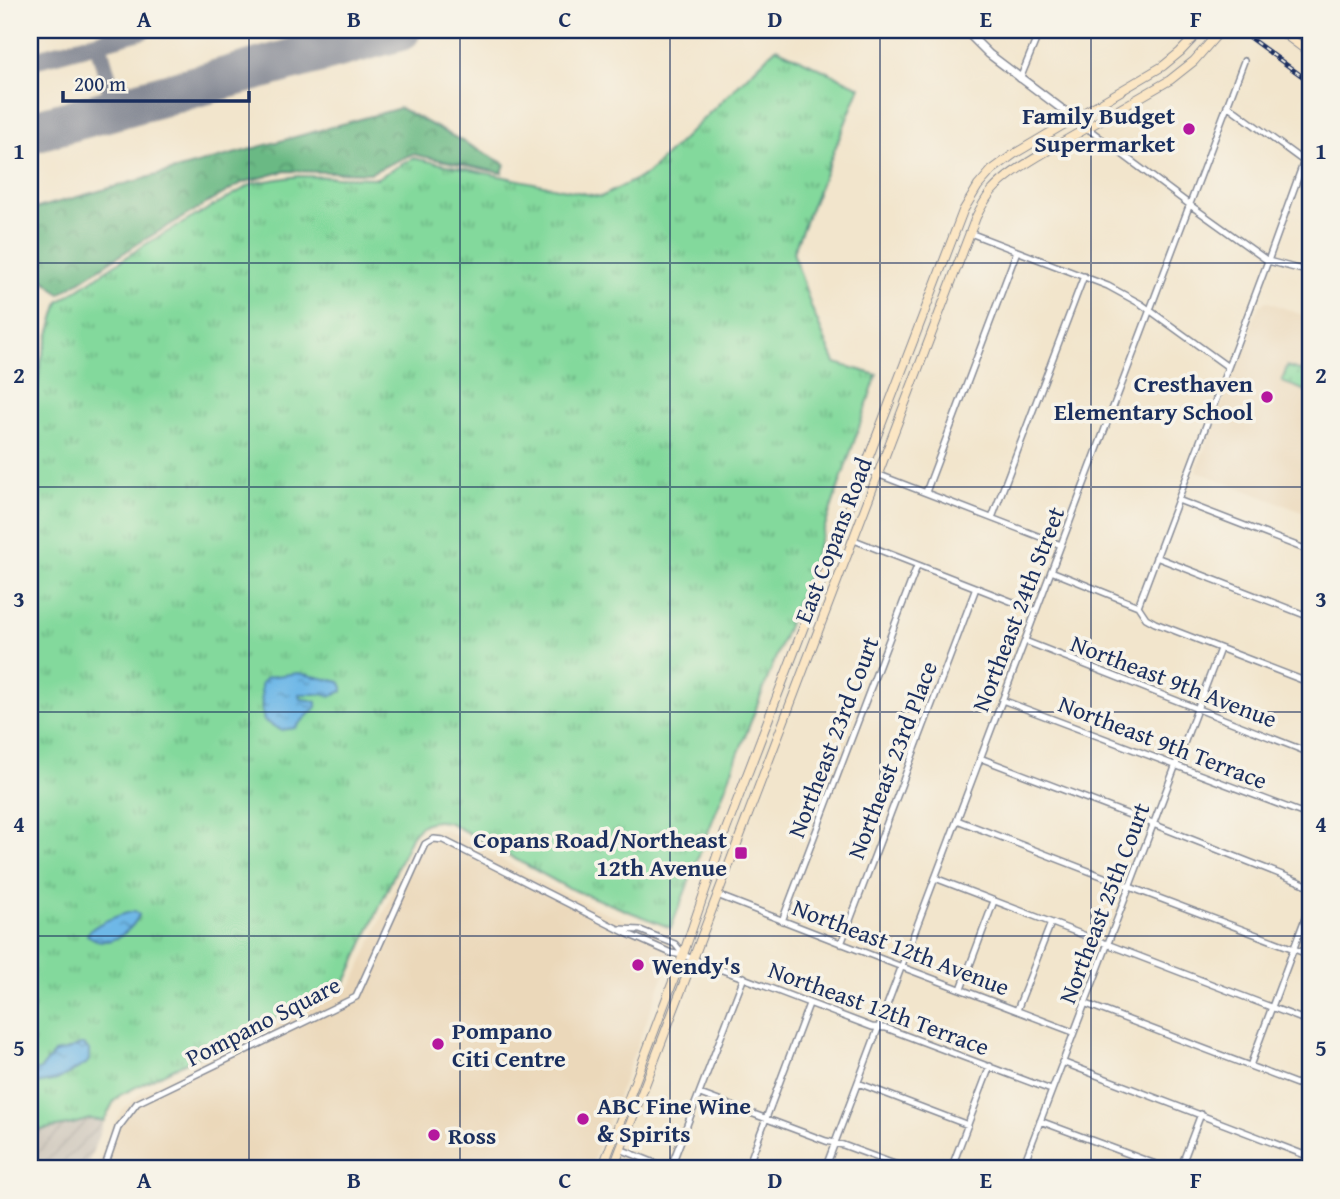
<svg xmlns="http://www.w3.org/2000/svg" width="1340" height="1199" viewBox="0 0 1340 1199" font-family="'Gentium Book Plus',serif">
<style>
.built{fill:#ebd8ba}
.industrial{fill:url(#industrial-furrows)}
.grass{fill:url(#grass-tufts);stroke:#4f847d;stroke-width:2}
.forest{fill:url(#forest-crowns);stroke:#427471;stroke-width:2}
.park{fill:url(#park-dots);stroke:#4f847d;stroke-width:2}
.water{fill:url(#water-ripples);stroke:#4474a2;stroke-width:2}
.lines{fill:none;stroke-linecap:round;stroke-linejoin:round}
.taxiway{stroke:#868a95;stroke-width:18}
.runway{stroke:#868a95;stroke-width:42}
.minor-casing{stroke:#868a95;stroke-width:8}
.tertiary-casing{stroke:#868a95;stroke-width:10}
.secondary-casing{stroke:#868a95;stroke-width:10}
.minor{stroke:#fff;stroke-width:5}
.tertiary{stroke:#fff;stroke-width:7}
.secondary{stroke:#fbe6c4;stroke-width:8}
.rail-casing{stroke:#1b2f5e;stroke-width:4.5}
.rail{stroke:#f7f3e8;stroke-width:2;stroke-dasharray:5;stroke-linecap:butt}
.grid{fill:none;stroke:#1b2f5e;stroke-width:2;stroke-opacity:0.55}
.poi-dot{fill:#b5179e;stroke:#f7f3e8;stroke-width:2.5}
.labels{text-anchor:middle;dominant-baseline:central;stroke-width:7;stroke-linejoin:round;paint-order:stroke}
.poi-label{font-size:24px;font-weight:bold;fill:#1b2f5e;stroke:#f7f3e8;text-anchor:start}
.street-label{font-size:24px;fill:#1b2f5e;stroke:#f7f3e8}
.neatline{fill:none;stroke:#1b2f5e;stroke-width:2.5}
.grid-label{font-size:23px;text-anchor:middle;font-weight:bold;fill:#1b2f5e}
</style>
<defs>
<pattern id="industrial-furrows" width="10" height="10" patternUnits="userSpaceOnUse" patternTransform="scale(1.75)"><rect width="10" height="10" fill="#cbc3b8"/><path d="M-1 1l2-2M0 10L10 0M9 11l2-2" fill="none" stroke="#aea8a1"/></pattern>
<pattern id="grass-tufts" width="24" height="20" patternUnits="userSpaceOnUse" patternTransform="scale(1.75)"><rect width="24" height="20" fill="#83d99c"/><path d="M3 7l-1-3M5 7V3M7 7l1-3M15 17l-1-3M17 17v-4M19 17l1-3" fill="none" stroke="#6ab082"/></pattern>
<pattern id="forest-crowns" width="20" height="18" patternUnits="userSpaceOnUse" patternTransform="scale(1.75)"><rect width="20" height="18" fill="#6ab984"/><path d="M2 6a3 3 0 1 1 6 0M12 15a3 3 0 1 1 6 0" fill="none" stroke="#56976f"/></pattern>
<pattern id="park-dots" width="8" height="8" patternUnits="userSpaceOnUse" patternTransform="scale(1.75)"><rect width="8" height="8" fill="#83d99c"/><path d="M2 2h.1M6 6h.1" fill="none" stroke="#6ab082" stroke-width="1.8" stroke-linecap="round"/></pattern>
<pattern id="water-ripples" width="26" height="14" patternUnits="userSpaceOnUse" patternTransform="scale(1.75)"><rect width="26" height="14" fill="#6eb8e7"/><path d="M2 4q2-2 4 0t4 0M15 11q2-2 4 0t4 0" fill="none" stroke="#5a96be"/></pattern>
</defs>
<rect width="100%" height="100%" fill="#f7f3e8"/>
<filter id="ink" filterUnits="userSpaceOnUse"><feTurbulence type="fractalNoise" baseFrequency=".0143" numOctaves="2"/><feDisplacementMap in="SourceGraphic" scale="14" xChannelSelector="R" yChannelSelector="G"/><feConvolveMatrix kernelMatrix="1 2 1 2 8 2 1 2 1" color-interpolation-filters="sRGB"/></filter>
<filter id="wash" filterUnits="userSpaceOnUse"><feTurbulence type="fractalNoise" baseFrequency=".00686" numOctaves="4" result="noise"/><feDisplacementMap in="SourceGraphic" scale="28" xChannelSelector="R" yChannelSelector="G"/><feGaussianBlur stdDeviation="1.57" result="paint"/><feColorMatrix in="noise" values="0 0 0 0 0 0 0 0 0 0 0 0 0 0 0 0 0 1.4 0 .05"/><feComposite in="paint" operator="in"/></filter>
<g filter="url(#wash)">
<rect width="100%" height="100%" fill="#f2e5cc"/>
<path class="built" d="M1266 301 1310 318V515L1196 471 1259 306Z
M434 830H444L461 837 548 886 605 912 668 937 670 959 590 1169H96L115 1122 123 1109 141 1093 349 988 355 979 414 845 421 835Z"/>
<path class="industrial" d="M90 1119 104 1121 86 1169H30V1132L73 1124Z"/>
<path class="grass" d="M776 48 860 87 793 252 812 309 835 363 877 375 813 561 671 928 566 887 450 823C433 818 421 822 411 837L349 975 346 981 339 986 120 1095 114 1101 104 1121 90 1119 73 1124 30 1132V429L33 420 41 361 59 302 146 244 254 183 298 176 377 178 413 158 601 197 647 174Z"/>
<path class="forest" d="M400 108 505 164 502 173 412 154 370 173 285 171 242 183 139 243 60 294C51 286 42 276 30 275V210Z"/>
<path class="park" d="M1287 366 1310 374 1309 392 1282 382Z"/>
<path class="water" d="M298 673 340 682 343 687V691L331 696 321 694H299V696L301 699 310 700 316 702V707L295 728 281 730 264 721 262 710 261 684 264 680 268 677Z
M135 911 139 915C133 929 114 945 97 940 94 939 91 937 87 935 93 923 122 914 135 911Z
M80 1045H84L89 1050V1060L86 1064 57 1080 30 1085V1073L41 1069 54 1053 65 1051Z"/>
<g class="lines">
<path class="taxiway" d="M98 43 116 108
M30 61 144 30"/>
<path class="runway" d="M30 132 400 30"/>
</g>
</g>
<g filter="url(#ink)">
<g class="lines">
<defs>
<path id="minor" d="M1020 79 1040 30
M1227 105 1310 166
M1087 128 1190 205 1268 261 1310 272
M970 233 1108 286 1141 304 1228 367
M864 469 1061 545
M926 492 1017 251
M1178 500 1310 551
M992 518 1084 276
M854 540 1036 611
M1156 557 1310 617
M1051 571 1138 606 1146 618 1155 623 1310 683
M1138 606 1268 261 1304 161
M1025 641 1310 753
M1002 700 1310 816
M980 758 1153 824 1310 886
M957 820 1135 889 1310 955
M935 878 1310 1022
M717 895 902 967 1073 1032
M782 921 917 566
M620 929 640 930 675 944 683 954
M841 944 976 588
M961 989 994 901
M1084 1003 1310 1089
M1017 1010 1051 923
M1062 1062 1310 1157
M1250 1066 1310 905
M858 1083 968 1125
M700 1094 826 1141 843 1145 908 1169
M1040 1121 1169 1169
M620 1149 670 1169
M104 1169 118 1128 137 1103 356 997 425 844 434 839 443 840 628 934 671 953 683 955 872 1027 886 1028 1051 1090
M670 1169 744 977
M747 1169 809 1004
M825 1169 1244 61
M951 1169 990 1066
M1022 1169 1220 649
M1180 1169 1201 1114"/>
<path id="tertiary" d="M965 30 989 54 1087 128"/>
<path id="secondary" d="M1279 30 1310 53
M602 1169 683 955 724 835 963 211 978 186 992 170 1014 154 1163 66 1180 52 1201 30
M613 1169 976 217C980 209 985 200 991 192 1005 176 1024 165 1042 154L1170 80 1194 61 1221 30"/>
</defs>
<use href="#minor" class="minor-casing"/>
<use href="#tertiary" class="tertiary-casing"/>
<use href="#secondary" class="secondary-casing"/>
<use href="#minor" class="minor"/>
<use href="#tertiary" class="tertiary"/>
<use href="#secondary" class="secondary"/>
<defs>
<path id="rail" d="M1239 30 1310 82"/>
</defs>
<use href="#rail" class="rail-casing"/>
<use href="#rail" class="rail"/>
</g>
</g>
<path class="grid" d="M249 30V1169M460 30V1169M670 30V1169M880 30V1169M1091 30V1169M30 263H1310M30 487H1310M30 712H1310M30 936H1310"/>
<g class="poi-dot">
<circle cx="1189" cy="129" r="7"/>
<circle cx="1267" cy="397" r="7"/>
<rect x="734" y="846" width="14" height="14" rx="3.5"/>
<circle cx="638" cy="965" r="7"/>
<circle cx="438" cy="1044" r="7"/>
<circle cx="583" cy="1119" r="7"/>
<circle cx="434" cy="1135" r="7"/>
</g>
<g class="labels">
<g class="poi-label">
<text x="1175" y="115" text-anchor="end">Family Budget<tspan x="1175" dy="28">Supermarket</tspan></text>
<text x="1253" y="383" text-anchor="end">Cresthaven<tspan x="1253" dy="28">Elementary School</tspan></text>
<text x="727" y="839" text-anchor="end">Copans Road/Northeast<tspan x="727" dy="28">12th Avenue</tspan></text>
<text x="652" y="965">Wendy's</text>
<text x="452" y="1030">Pompano<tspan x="452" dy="28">Citi Centre</tspan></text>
<text x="597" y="1105">ABC Fine Wine<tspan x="597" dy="28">&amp; Spirits</tspan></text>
<text x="448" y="1135">Ross</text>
</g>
<g class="street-label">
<text transform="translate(833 540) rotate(-69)">East Copans Road</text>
<text transform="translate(1018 609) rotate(-69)">Northeast 24th Street</text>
<text transform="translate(1174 681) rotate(21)">Northeast 9th Avenue</text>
<text transform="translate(833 737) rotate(-69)">Northeast 23rd Court</text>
<text transform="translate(1163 742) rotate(21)">Northeast 9th Terrace</text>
<text transform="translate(892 760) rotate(-69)">Northeast 23rd Place</text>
<text transform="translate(1104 903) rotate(-69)">Northeast 25th Court</text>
<text transform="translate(901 947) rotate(21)">Northeast 12th Avenue</text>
<text transform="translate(879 1008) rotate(20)">Northeast 12th Terrace</text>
<text transform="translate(263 1021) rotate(-27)">Pompano Square</text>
</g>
</g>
<rect width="1340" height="1199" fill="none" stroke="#f7f3e8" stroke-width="77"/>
<path d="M63 91v10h186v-10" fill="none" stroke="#1b2f5e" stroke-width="3.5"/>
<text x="74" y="91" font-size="21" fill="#1b2f5e" stroke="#f7f3e8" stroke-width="5" paint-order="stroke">200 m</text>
<rect x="38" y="38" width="1264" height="1122" class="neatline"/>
<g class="grid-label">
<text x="144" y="27">A</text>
<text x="354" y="27">B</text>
<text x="565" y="27">C</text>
<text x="775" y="27">D</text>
<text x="986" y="27">E</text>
<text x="1196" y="27">F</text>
<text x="19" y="159">1</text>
<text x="1321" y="159">1</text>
<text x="19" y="383">2</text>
<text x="1321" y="383">2</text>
<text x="19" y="607">3</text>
<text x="1321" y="607">3</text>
<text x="19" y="832">4</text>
<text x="1321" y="832">4</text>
<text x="19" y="1056">5</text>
<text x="1321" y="1056">5</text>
<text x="144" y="1188">A</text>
<text x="354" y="1188">B</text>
<text x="565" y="1188">C</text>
<text x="775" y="1188">D</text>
<text x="986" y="1188">E</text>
<text x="1196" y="1188">F</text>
</g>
</svg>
